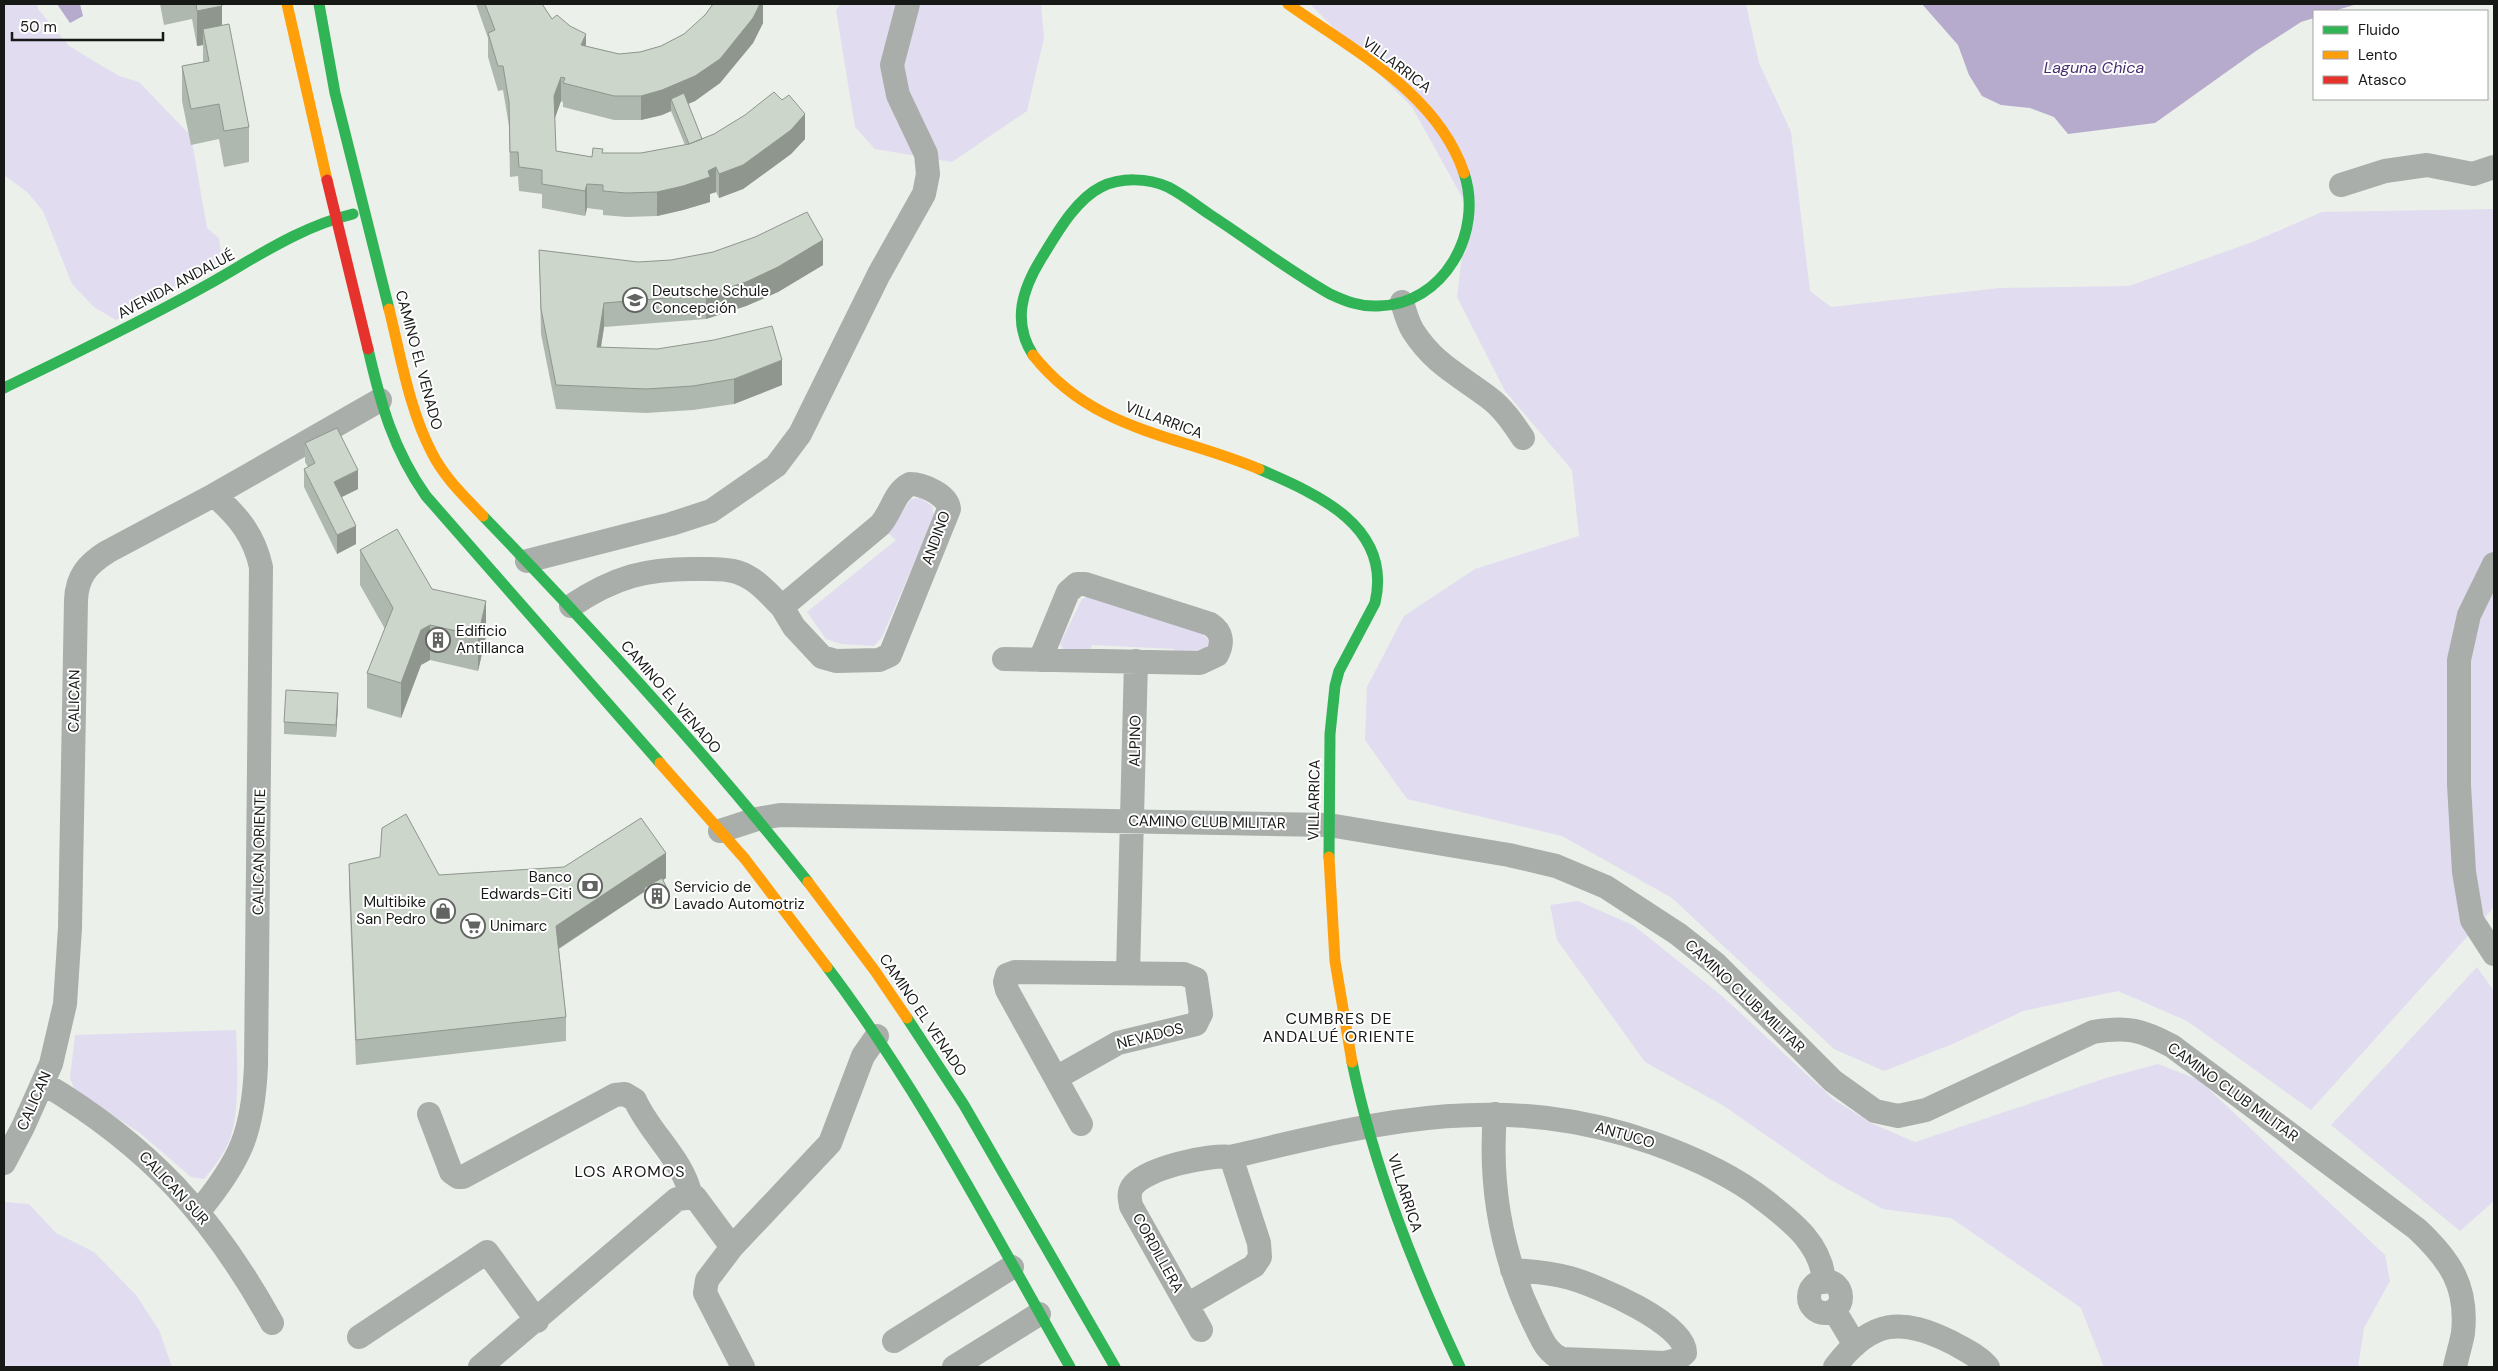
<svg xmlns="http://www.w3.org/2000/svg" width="2498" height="1371" viewBox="0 0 2498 1371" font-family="'DM Sans',sans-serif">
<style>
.green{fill:#e1dcf0}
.water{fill:#b6abcd}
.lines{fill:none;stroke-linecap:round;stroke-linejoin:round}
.street{stroke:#aaaeaa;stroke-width:24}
.fast{stroke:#30b455;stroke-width:11}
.slow{stroke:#ff9f0a;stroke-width:11}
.jam{stroke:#e5322d;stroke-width:11}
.wall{fill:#afb8ae;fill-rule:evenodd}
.shaded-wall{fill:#8f968d}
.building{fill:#ccd6ca;stroke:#8f968d}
.labels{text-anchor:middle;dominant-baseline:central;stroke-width:4;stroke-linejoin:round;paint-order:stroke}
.street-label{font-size:15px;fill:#161916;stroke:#fff}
.poi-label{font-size:15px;fill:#161916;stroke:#fff;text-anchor:start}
.water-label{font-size:16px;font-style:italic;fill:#462d6d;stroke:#fff}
.neighbourhood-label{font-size:16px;letter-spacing:1px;fill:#161916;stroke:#fff}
</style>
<rect width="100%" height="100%" fill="#ebf0ea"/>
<path class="green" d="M4 4H37L38 9 69 46 119 76 139 82 191 136 207 228 219 238 222 259 116 320 94 307 72 284 43 211 27 192 4 175Z
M841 4H1041L1044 38 1027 111 952 162 875 149 855 127 836 10Z
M1310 4H1746L1759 63 1791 132 1810 291 1831 307 2000 288 2129 286 2255 241 2322 212 2494 209V907L2311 1110 2187 1021 2118 991 2023 1011 1955 1043 1884 1071 1834 1049 1672 898 1562 836 1407 799 1365 740 1367 687 1404 616 1475 569 1579 536 1572 470 1505 391 1457 297 1468 208 1412 107Z
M920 498 932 506 934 517 882 637 874 646 841 644 826 639 807 612 896 540 888 533 911 499Z
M1089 596 1203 634 1209 641 1207 649 1177 657 1174 649 1092 645 1089 654 1064 650 1060 644 1082 599Z
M1578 901 1633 925 1722 996 1833 1099 1873 1124 1915 1142 2106 1078 2158 1064 2199 1080 2385 1255 2390 1281 2364 1328 2358 1367H2104L2081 1308 1951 1218 1883 1209 1829 1179 1724 1106 1645 1062 1557 940 1550 905Z
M2477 967 2494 991V1201L2460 1231 2331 1125Z
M236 1030C237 1060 240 1112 230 1139 224 1154 214 1167 204 1179L191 1177 140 1133 75 1091 70 1078 75 1035Z
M4 1202 29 1204 56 1233 94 1252 136 1295 159 1330 172 1367H8L4 1363Z"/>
<path class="water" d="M57 4H80L83 16 70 23Z
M1922 4H2357L2334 11H2314V18L2301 22 2256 51 2155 123 2068 134 2054 117 2030 108 2001 105 1982 96 1969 75 1958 45Z"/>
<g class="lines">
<path class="street" d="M2341 185 2385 171 2427 165 2473 174 2494 167
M1402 302C1405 312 1408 323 1413 331 1434 364 1459 375 1488 397 1503 408 1513 423 1523 438
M910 484C923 484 948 495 949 509L890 655 879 660 836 661 822 657 794 627 782 607 880 525C892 512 894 492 910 484Z
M527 561 671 524 711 511 776 466 800 434 879 274 924 194 928 174 926 154 898 95 892 65 908 4
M2494 564 2469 615 2459 660V785L2464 872 2472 920 2494 954
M571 606C614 577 647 568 698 569 710 569 725 568 737 572 756 578 768 593 782 607
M1004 659 1200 663 1217 655C1223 644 1223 632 1210 624L1085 584H1077L1068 592 1040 660
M720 831 757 819 780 815 1329 825 1509 855 1556 866 1606 887 1678 934 1716 964 1833 1081 1875 1111 1898 1116 1926 1110 2093 1032C2127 1026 2142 1030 2172 1046L2417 1229C2450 1260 2468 1286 2463 1333 2461 1345 2457 1356 2455 1367
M1128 973 1136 661
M1056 1078 1118 1043 1196 1024 1201 1014 1196 979 1184 974 1015 972 1007 975 1005 982 1007 990 1081 1124
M43 1083C149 1146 213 1216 272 1323
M429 1114 451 1172 458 1177H463L615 1095 625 1094 635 1100C650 1134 684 1160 691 1197
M1495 1114C1489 1187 1501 1254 1533 1321 1541 1336 1545 1352 1562 1359L1665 1363 1677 1360 1685 1353C1686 1323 1595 1285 1570 1278 1551 1273 1532 1271 1512 1270
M4 1163 23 1127 51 1064 65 1004 70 928 76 600C77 576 88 564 107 552L214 495 380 400
M199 1211C241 1160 253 1132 256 1066L261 567C254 535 238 516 214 495
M1809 1297a16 16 0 1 1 32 0a16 16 0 1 1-32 0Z
M1187 1305 1254 1266 1260 1257 1259 1243 1231 1157
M1834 1310 1855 1345
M1201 1330 1131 1206C1130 1200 1128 1194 1132 1187 1144 1168 1210 1154 1231 1157 1381 1121 1502 1090 1653 1143 1692 1157 1731 1174 1764 1200 1791 1221 1822 1244 1824 1282
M359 1337 487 1252 537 1321
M894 1341 1012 1267
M480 1367 677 1199 695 1197 732 1247
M743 1367 705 1293 707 1280 732 1247 830 1143 863 1056 877 1036
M954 1367 1039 1314
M1835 1367C1871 1319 1902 1317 1953 1343 1965 1350 1979 1356 1988 1367"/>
<path class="fast" d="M319 4 335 93 389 309
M368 349C381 405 393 449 426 496L660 763
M1033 355C1012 322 1022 290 1041 259 1056 235 1075 200 1101 187 1121 177 1148 178 1168 187 1182 194 1196 205 1209 214 1249 240 1288 270 1330 294 1345 301 1360 307 1378 306 1444 305 1484 232 1464 173
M4 388C72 355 141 322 207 285 255 258 299 227 353 214
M1259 469C1317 494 1393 526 1375 603L1339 671 1335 686 1330 734 1329 857
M483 516C596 633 707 754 808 882
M827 967C921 1091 993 1232 1070 1367
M907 1018 964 1105 1115 1367
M1352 1062C1374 1168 1414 1269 1460 1367"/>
<path class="slow" d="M287 4 327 180
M1288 4C1354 51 1437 93 1464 173
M389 309C401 357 409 409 432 453 444 477 464 496 483 516
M1033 355C1094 432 1176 434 1259 469
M660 763 745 859 827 967
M1329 857 1335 961 1352 1062
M808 882 875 971 907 1018"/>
<path class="jam" d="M327 180 368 349"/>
</g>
<path class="wall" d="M160 4H222V25L249 127V162L224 167 219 139 191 145 182 101V66L203 62V45L197 46 192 19 164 25Z
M476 4H542L552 19 586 46 619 54 640 52 661 46 763 4V23L753 43 720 83 695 101 688 104 702 139H805L791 154 743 189 719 198 716 192 710 194V202L683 210 657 216 626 217 603 215V210L587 208 585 216 542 208V194L519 191 518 176 510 177 509 126 503 90 498 91 488 57V38ZM561 101 563 102V107L614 120H641L662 115 671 111 685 145 641 153 592 157 556 151 554 118Z
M539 250 638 262 823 265 778 292 746 306 706 319 604 327 601 347 782 385 734 404 693 410 646 413 556 409 541 334Z
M305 443 358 489 341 497 356 544 337 554 304 487V469L308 467 305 462Z
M360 550 432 589 486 636 478 671 430 660 421 665 401 718 367 708V673L385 629 360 585Z
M338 705 336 737 284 734V722Z
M349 864 439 875 666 878 662 880 669 899 651 908 644 894V892L559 949 566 1017V1041L356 1065 349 888Z"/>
<path class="shaded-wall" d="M760 4H763V23L753 43 720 83 695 101 675 109 671 99V111L662 115 641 120V96Z
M222 6V41L203 29V45L197 46V11Z
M586 34V59L581 45Z
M561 77V101L554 121V96Z
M805 114V139L791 154 743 189 719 198V174Z
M716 167V192L710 194V202L683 210 657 216V192Z
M587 184V208L585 216V191Z
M823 240V265L778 292 746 306 706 319V295Z
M604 303V327L597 371V347Z
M782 360V385L734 404V379Z
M358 470V489L334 501V482Z
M356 526V544L337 554V535Z
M486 601V636L478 671V636Z
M430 625V660L421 665 401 718V683L421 630Z
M338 693V705L336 737V725Z
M666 853V878L646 891 644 888V892L556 950V926Z
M669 893V899L651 908V902Z"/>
<path class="building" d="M196 4H222V6L197 11Z
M485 4H542L552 19 557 15 570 26 586 34 581 45 619 54 640 52 661 46 684 34 705 15 713 4H760L753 18 720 59 695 76 662 90 641 96H614L563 83 565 78 561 77 554 96 556 151 592 157 593 148 603 149 602 153H641L689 144 714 134 745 115 774 92 782 100 789 95 805 114 791 130 743 165 719 174 716 167 708 171 710 177 683 186 657 192 626 193 603 191V185L587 184 585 191 542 184V170L519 167 518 152H510L509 102 503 66H498L488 33 495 30Z
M229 24 249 127 224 131 219 104 191 109 182 66 209 61 203 29Z
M684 93 702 139 689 144 671 99Z
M807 212 823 240 778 267 746 282 706 295 604 303 597 347 657 349 714 340 772 326 782 360 734 379 693 386 646 389 556 385 541 309 539 250 638 262 671 260 713 252 755 237Z
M337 428 358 470 334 482 356 526 337 535 304 469 315 463 305 443Z
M397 529 432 589 486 601 478 636 430 625 421 630 401 683 367 673 393 608 360 550Z
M286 690 338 693 336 725 284 722Z
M406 814 439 875 564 867 641 818 666 853 556 926 566 1017 356 1040 349 864 380 857 382 828Z
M662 878 669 893 651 902 644 888Z"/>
<defs>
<symbol id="school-ring" viewBox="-11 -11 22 22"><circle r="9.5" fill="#fff" stroke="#616460" stroke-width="1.5"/><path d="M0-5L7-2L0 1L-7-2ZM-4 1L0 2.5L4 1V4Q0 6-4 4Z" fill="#616460"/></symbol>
<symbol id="building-ring" viewBox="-11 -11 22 22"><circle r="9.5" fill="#fff" stroke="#616460" stroke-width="1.5"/><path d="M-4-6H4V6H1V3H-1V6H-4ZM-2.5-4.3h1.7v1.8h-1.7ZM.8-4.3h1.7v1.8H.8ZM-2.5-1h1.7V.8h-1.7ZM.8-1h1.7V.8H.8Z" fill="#616460"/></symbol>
<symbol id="bank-ring" viewBox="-11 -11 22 22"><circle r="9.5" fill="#fff" stroke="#616460" stroke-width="1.5"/><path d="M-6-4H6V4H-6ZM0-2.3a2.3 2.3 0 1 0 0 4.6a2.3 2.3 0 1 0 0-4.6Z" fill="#616460"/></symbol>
<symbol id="shop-ring" viewBox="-11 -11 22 22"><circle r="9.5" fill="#fff" stroke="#616460" stroke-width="1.5"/><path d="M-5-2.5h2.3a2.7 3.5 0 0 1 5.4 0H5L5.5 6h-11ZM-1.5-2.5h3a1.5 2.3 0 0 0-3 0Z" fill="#616460"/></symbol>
<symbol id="supermarket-ring" viewBox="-11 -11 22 22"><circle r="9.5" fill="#fff" stroke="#616460" stroke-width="1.5"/><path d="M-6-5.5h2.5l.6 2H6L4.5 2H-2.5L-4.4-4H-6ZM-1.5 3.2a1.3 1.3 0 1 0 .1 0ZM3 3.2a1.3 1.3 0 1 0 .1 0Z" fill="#616460"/></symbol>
</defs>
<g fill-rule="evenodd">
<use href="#school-ring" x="621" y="286" width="28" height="28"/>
<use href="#building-ring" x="424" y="626" width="28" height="28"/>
<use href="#bank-ring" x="576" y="872" width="28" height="28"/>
<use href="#building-ring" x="643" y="882" width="28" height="28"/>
<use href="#shop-ring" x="429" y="897" width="28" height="28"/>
<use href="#supermarket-ring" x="459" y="912" width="28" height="28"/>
</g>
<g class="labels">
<g class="street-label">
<text transform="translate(1397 65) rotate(37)">VILLARRICA</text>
<text transform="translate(176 284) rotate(-28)">AVENIDA ANDALUÉ</text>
<text transform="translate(419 360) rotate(75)">CAMINO EL VENADO</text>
<text transform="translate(1164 420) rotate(20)">VILLARRICA</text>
<text transform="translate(936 538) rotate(-70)">ANDINO</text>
<text transform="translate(671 697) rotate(49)">CAMINO EL VENADO</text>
<text transform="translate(74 701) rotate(-89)">CALICAN</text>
<text transform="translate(1135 741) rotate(-89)">ALPINO</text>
<text transform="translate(1314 800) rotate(-89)">VILLARRICA</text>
<text transform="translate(1207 822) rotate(1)">CAMINO CLUB MILITAR</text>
<text transform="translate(259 852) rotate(-89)">CALICAN ORIENTE</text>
<text transform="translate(1745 996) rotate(43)">CAMINO CLUB MILITAR</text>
<text transform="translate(923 1015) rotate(56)">CAMINO EL VENADO</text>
<text transform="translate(1150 1036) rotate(-14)">NEVADOS</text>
<text transform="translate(2233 1092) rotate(36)">CAMINO CLUB MILITAR</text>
<text transform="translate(34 1101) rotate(-66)">CALICAN</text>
<text transform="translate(1625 1135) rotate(16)">ANTUCO</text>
<text transform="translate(174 1188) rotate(47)">CALICAN SUR</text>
<text transform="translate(1405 1193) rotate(72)">VILLARRICA</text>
<text transform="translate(1158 1253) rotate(61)">CORDILLERA</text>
</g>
<g class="poi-label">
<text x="652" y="291">Deutsche Schule<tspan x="652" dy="17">Concepción</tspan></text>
<text x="456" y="631">Edificio<tspan x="456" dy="17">Antillanca</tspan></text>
<text x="572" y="877" text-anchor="end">Banco<tspan x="572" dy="17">Edwards-Citi</tspan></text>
<text x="674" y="887">Servicio de<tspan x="674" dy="17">Lavado Automotriz</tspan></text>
<text x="426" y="902" text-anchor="end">Multibike<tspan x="426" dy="17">San Pedro</tspan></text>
<text x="490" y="926">Unimarc</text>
</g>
<g class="water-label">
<text x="2094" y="67">Laguna Chica</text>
</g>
<g class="neighbourhood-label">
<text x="1339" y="1018">CUMBRES DE<tspan x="1339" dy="18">ANDALUÉ ORIENTE</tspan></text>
<text x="630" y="1171">LOS AROMOS</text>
</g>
</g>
<rect width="2498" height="1371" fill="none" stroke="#161916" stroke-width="10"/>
<rect x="2313" y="10" width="175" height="90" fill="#ffffff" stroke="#a2a3a2"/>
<rect x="2323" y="26" width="25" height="8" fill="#30b455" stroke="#a2a3a2"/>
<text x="2358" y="35" font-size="15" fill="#161916">Fluido</text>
<rect x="2323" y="51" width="25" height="8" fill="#ff9f0a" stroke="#a2a3a2"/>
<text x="2358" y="60" font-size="15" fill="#161916">Lento</text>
<rect x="2323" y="76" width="25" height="8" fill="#e5322d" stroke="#a2a3a2"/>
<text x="2358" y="85" font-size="15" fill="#161916">Atasco</text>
<path d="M12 32v8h151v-8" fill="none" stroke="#161916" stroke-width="2.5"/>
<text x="20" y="32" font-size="15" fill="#161916" stroke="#ffffff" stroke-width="4" paint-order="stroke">50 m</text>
</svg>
